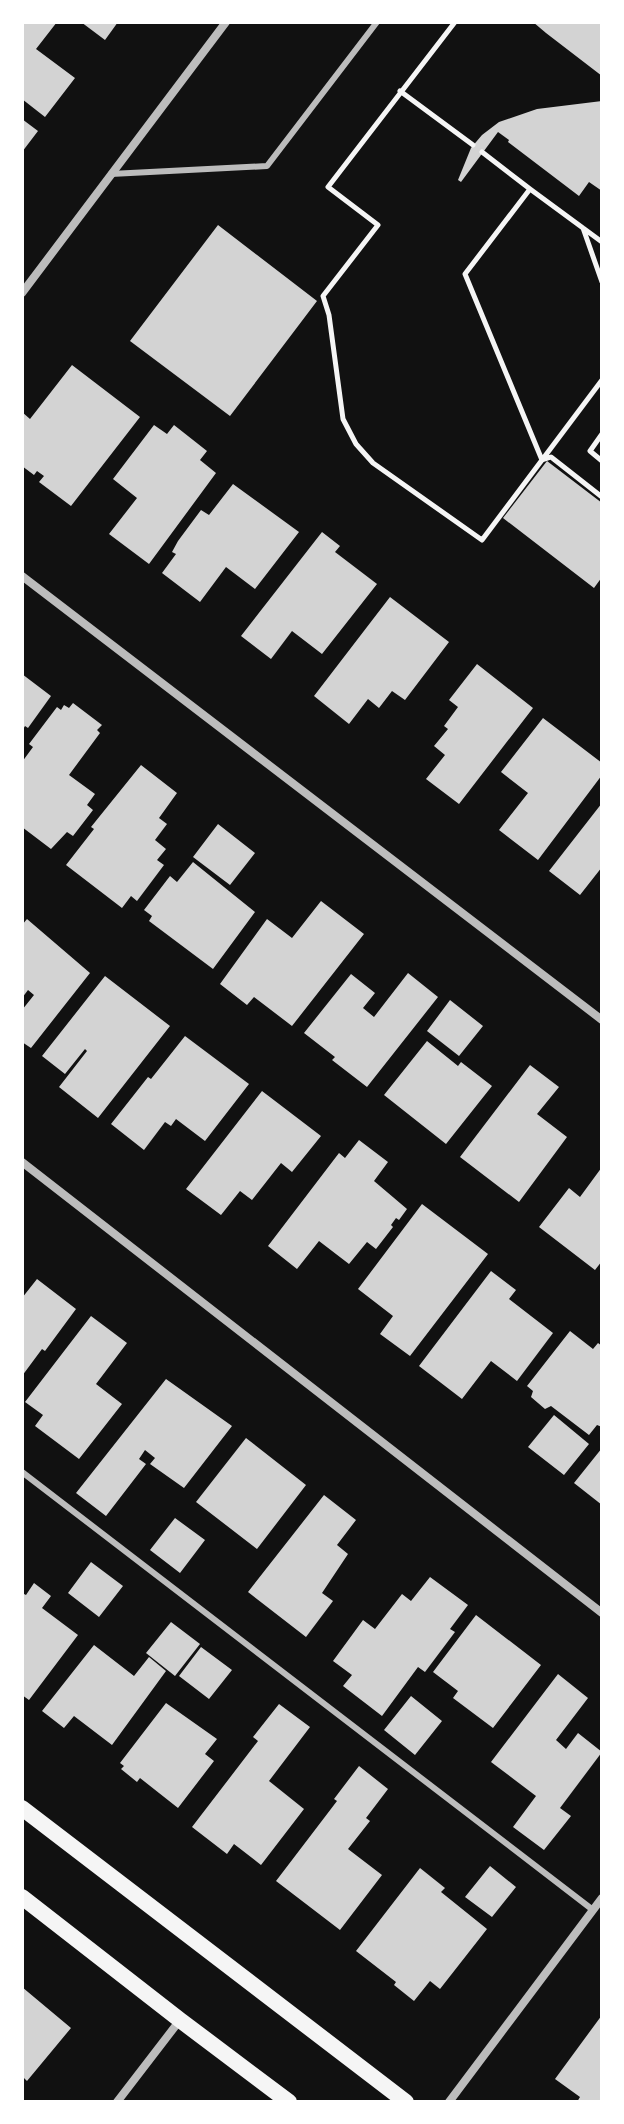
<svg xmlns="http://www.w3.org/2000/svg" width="624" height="2124" viewBox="0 0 624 2124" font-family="Poppins,sans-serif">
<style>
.building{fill:#d3d3d3}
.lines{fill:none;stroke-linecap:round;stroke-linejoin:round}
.path{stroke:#f5f5f5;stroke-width:5}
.service{stroke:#bcbcbc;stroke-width:6}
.minor{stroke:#bcbcbc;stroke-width:8}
.secondary{stroke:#f5f5f5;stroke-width:16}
</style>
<rect width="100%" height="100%" fill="#111"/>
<path class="building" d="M22 22H57L36 49 75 78 45 117 22 99Z
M81 22H118L105 40Z
M533 22H602V76L546 33Z
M602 101V191L589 182 579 196 508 142 509 140 498 132 461 182 458 180 471 148 482 135 499 122 537 109Z
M22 119 38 131 22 152Z
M218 225 317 301 230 416 130 341Z
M72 365 140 417 71 506 39 482 44 476 37 471 34 475 22 466V412L30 419Z
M154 425 167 434 174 425 207 451 200 460 216 473 149 564 109 534 137 498 113 479Z
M547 461 602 503V577L594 588 503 518Z
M233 484 299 532 255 589 226 567 200 602 162 573 176 554 172 552 178 541 201 510 209 515Z
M322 532 340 546 335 552 377 584 322 654 292 631 271 659 241 636Z
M390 597 449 642 405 700 392 691 379 708 368 699 349 724 314 696Z
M477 664 533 708 459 804 426 779 445 755 434 746 448 729 444 726 458 707 449 700Z
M22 674 51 696 28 728 25 726 22 731Z
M73 703 102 725 97 730 100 733 69 775 95 794 87 805 93 810 73 836 67 832 51 849 22 827V762L33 747 29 744 57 707 61 710 64 705 69 708Z
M543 718 602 763V775L538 860 499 830 528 793 501 772Z
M141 765 177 793 159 818 167 824 155 840 166 849 157 860 164 865 137 901 131 896 122 908 66 865 94 829 91 827Z
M602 803V867L580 895 549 871Z
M218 824 255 853 230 885 193 857Z
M193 862 255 912 213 969 149 921 152 916 144 910 170 876 177 882Z
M321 901 364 934 292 1026 254 997 247 1005 220 984 267 919 292 938Z
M27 919 90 973 31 1048 22 1042V1010L34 995 28 990 22 998V925Z
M408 973 438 997 367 1087 332 1060 335 1057 304 1033 351 974 375 993 363 1008 374 1017Z
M105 976 170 1026 98 1118 59 1087 87 1051 85 1049 65 1074 42 1056Z
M450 1000 483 1026 459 1056 427 1031Z
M185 1036 249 1084 205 1141 176 1119 171 1126 165 1122 144 1150 111 1124 148 1077 151 1079Z
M427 1041 458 1066 461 1062 492 1086 446 1144 384 1095Z
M530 1065 559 1087 537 1114 567 1137 519 1202 460 1157Z
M262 1091 321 1136 292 1172 281 1163 252 1200 240 1191 221 1215 186 1189Z
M359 1140 388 1162 374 1181 407 1209 399 1220 396 1218 391 1225 393 1227 376 1249 367 1242 349 1264 319 1241 297 1269 268 1246 339 1153 345 1158Z
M602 1167V1261L595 1270 539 1227 569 1188 580 1197Z
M422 1204 488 1254 410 1356 380 1334 393 1316 358 1289Z
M491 1271 516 1290 509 1299 553 1333 517 1381 491 1361 462 1399 419 1366Z
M37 1279 76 1309 45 1351 42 1349 22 1376V1298Z
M91 1316 127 1343 96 1384 122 1404 79 1459 35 1426 43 1415 25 1402Z
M570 1331 593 1349 598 1343 602 1346V1427L597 1425 589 1435 551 1406 545 1409 531 1397 533 1391 527 1386Z
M166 1379 232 1426 184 1488 150 1464 155 1458 145 1450 139 1459 146 1464 106 1516 76 1493Z
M554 1415 589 1444 564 1475 528 1447Z
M246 1438 306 1485 257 1549 196 1502Z
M602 1448V1505L574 1483Z
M324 1495 356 1520 337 1545 348 1554 322 1593 333 1601 306 1637 248 1592Z
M175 1518 205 1540 180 1573 150 1550Z
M91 1562 123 1586 99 1617 68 1593Z
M430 1577 468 1605 450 1629 455 1632 425 1672 418 1667 382 1716 343 1686 352 1675 333 1661 363 1620 375 1629 402 1594 411 1601Z
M34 1583 51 1596 42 1608 78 1635 29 1700 22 1695V1593L26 1595Z
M476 1615 541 1665 493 1728 453 1698 458 1691 433 1672Z
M171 1622 200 1644 175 1676 146 1653Z
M94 1645 134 1676 149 1657 166 1671 112 1745 74 1716 64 1728 42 1711Z
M201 1647 232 1670 209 1699 179 1676Z
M558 1674 588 1698 556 1740 566 1749 578 1733 602 1752 560 1808 571 1816 544 1850 513 1827 536 1796 491 1762Z
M411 1696 442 1721 415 1755 384 1730Z
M166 1703 217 1739 205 1754 214 1761 178 1808 140 1778 137 1782 121 1769 124 1766 120 1763Z
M279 1704 310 1727 269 1781 304 1809 261 1865 234 1844 227 1854 192 1827 258 1741 253 1737Z
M359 1766 388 1789 366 1818 370 1821 348 1849 382 1875 340 1930 276 1881 337 1801 334 1799Z
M490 1866 516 1887 492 1917 465 1897Z
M420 1868 445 1888 441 1892 487 1929 440 1989 430 1981 414 2001 394 1985 396 1982 356 1951Z
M22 1987 71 2028 27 2081 22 2076Z
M602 2015V2102H577L580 2097 555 2079Z"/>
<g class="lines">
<path class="path" d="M455 22 328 187 378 225 323 296 329 315 343 419 356 444 373 463 482 540 542 460 465 274 530 189 602 242
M400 91 473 145
M482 152 530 189
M583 228 602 282
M602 380 542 460 551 457 602 497
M602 434 590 451 602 461"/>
<path class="service" d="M111 174 267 166 377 22
M22 1472 593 1910"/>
<path class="minor" d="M22 293 226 22
M22 576 602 1020
M22 1162 602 1613
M117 2102 180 2020
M449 2102 602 1898"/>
<path class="secondary" d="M22 1808 406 2102
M22 1897 180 2020 289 2102"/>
</g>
<rect width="624" height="2124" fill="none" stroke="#ffffff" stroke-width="48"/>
</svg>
